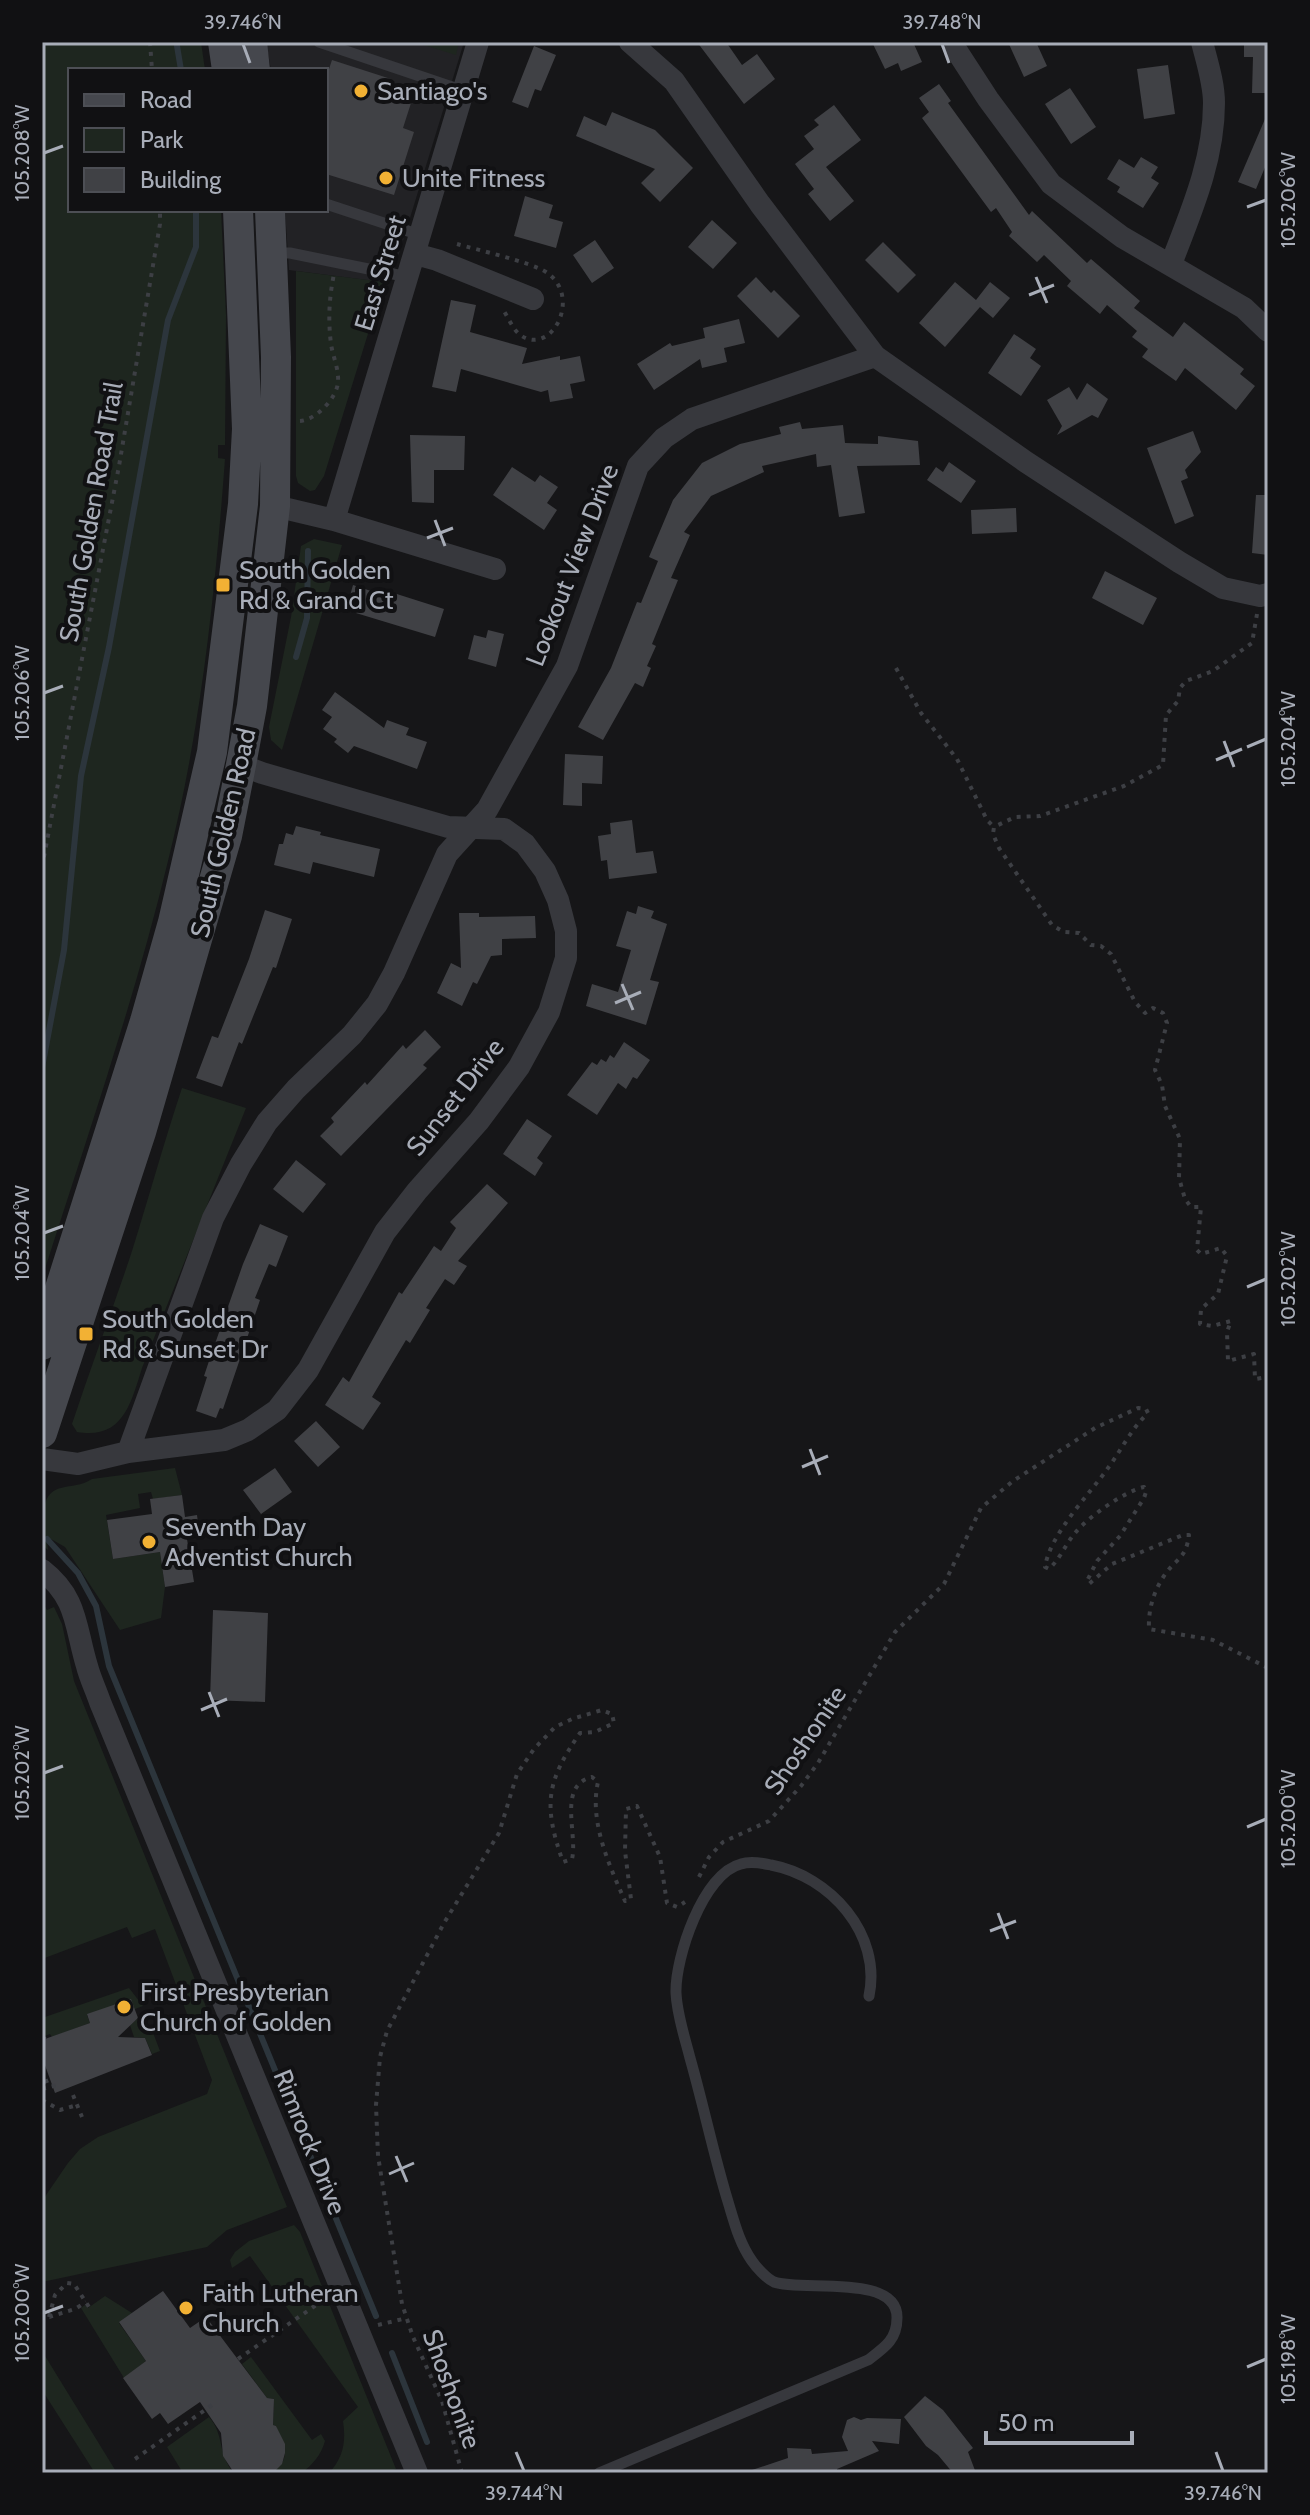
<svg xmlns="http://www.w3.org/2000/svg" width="1310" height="2515" viewBox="0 0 1310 2515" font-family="Cabin,sans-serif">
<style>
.built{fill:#222225}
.green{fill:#1e261f}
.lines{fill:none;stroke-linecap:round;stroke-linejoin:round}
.stream{stroke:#2c353c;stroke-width:6}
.building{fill:#404145}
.path{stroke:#3d3f44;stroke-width:4;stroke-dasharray:4 6;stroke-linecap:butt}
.service{stroke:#37383d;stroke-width:11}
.minor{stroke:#37383d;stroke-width:22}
.secondary{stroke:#45474d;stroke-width:30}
.ticks{fill:none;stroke:#a8adb8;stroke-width:3}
.poi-dot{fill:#f2b134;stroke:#111113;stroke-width:3}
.labels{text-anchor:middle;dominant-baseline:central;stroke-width:8;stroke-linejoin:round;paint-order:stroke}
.poi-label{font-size:26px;fill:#a8adb8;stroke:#111113;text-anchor:start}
.street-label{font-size:26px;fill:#a8adb8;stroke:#111113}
.neatline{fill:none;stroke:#a8adb8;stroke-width:3}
.ticks-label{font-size:20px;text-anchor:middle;fill:#a8adb8}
</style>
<rect width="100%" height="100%" fill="#161618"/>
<path class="built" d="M266 42H464L390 283 289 270 285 210H326V70H271Z"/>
<path class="green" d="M42 42H201L205 70H70V210H221L226 315 225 445H218V458L225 459C215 594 201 729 168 861 134 1002 86 1140 42 1278Z
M414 42H459L456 55Z
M296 271 384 282 324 476 315 490 310 491 298 483 296 476Z
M314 539 342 545 282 750 271 740 269 727 291 617 301 546Z
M182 1088 246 1108 142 1368C131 1403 123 1440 77 1432L72 1424C91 1366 113 1309 132 1251 149 1197 164 1142 182 1088Z
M175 1468 182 1495 153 1499 151 1492 138 1494 140 1508 106 1515 113 1559 160 1552 165 1587 161 1618 120 1630 65 1547 51 1539 47 1542 48 1550 42 1545C47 1529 35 1494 61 1488 72 1485 81 1486 92 1479Z
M42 1602 47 1610 54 1607 62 1624 74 1681 287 2207 227 2230 207 2247 42 2282V2201L68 2163 80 2149 98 2137 207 2094 212 2080 155 1929 132 1938 127 1927 42 1959Z
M129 1988 143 2006 135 2009 87 2015 90 2023 52 2037 50 2034 42 2037V2018Z
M142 2015 149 2030H152L160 2051 152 2054 145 2038 134 2037 130 2025Z
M294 2225 300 2232 396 2469 386 2473H329C344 2457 346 2441 343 2421L358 2407 250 2256 232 2268 230 2260 235 2252 249 2241Z
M105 2296 132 2313 119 2323 146 2361 124 2378 81 2308 85 2305 88 2308Z
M42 2351 117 2473H95L42 2390Z
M251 2357 312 2440 321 2434 325 2441C321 2455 313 2464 302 2473H271C294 2457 283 2445 276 2426L273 2425 274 2399 267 2398 242 2364Z
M209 2417C225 2435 217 2454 234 2473H183L167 2447Z"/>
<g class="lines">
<path class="stream" d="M177 46 181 70
M296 657 307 618 308 551
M42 1068 64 950 81 776 109 647 168 320 196 247V210
M47 1539 78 1573 96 1606 109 1666 376 2316
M392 2353 427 2442"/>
</g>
<path class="building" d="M697 42H726L742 65 757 54 775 79 744 104Z
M872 42H913L922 62 901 71 898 63 885 69Z
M1008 42H1036L1047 66 1024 77Z
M1244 42H1268V93H1252L1253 57H1244Z
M534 46 556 55 541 91 535 89 528 108 512 102Z
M332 60 391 79 390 83 398 86 394 97 411 103 403 128 414 132 394 195 326 174V78Z
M1168 65 1175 114 1144 119 1137 69Z
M939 84 951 101 948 103 1029 215 1032 211 1087 263 1091 259 1140 301 1134 308 1173 337 1184 322 1244 369 1240 374 1255 386 1236 410 1185 368 1176 381 1142 357 1148 349 1132 337 1137 331 1107 305 1100 314 1067 286 1071 281 1044 255 1037 262 1009 236 1012 232 996 208 991 212 922 118 929 112 919 98Z
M1070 88 1096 127 1071 144 1045 104Z
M834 105 861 140 826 167 854 201 830 221 808 194 814 189 795 164 814 149 804 136 819 125 814 120Z
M612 112 655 130 693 168 660 202 641 183 655 169 576 136 584 116 606 126Z
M1268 112V160L1256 189 1238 182Z
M1141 157 1158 167 1151 178 1159 183 1143 208 1117 192 1120 187 1107 179 1119 159 1134 168Z
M525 196 553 205 549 218 563 222 556 248 514 236Z
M712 220 737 243 713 269 688 247Z
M595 240 614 268 592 283 573 255Z
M883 242 916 275 898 293 865 260Z
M756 277 771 293 774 290 800 316 778 338 737 296Z
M955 282 976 300 990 282 1010 298 993 318 980 307 945 347 919 323Z
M451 300 476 305 470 332 527 348 522 364 560 356V360L580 356 585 381 570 384 573 398 550 402 548 390 541 392 461 369 456 392 432 387Z
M739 319 745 343 724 348 727 362 702 368 700 359 654 390 637 364 670 343 672 346 705 338 703 328Z
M1014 334 1036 349 1030 358 1041 366 1021 396 988 373Z
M1087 383 1108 399 1098 418 1092 415 1057 435 1062 426 1047 400 1069 387 1077 400Z
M800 422 802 429 843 425 845 443 878 444V436L918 441 920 465 857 466 865 513 839 517 831 465 817 467 816 454 762 466 764 472 711 496 684 532 690 535 671 578 678 580 652 644 656 646 647 666 651 668 643 687 635 683 603 740 578 727 611 668 637 602 641 603 658 561 649 557 673 500 702 463 740 444 781 434 779 427Z
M1193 431 1201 452 1185 470 1188 478 1181 481 1194 516 1175 524 1147 448Z
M410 435 465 436 464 470H434V503L412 502Z
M949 462 976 481 961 503 927 480 936 467 943 472Z
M512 467 535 482 540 475 558 487 547 503 557 510 544 530 493 495Z
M1256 495H1268V555L1252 553Z
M1016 508 1017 532 972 534 971 510Z
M1105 571 1157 598 1143 625 1092 598Z
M353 585 380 594 381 589 444 609 435 637 346 610Z
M488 630 504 634 496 667 468 659 474 635 486 638Z
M335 692 384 728 387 720 409 728 406 735 427 742 417 769 354 746 348 753 334 742 337 739 323 729 332 717 322 710Z
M565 754 603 756 602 784 582 783V806L563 805Z
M632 820 636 853 653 851 657 873 609 879 607 860 601 861 598 836 611 834 610 823Z
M296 826 321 832 320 835 380 849 374 877 313 862 310 874 274 865 279 844H283L286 833 293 835Z
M638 906 654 911 651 918 667 924 650 980 659 982 646 1025 586 1006 592 984 618 992 631 950 616 946 627 911 636 914Z
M265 910 292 919 276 968 273 967 242 1044 239 1042 222 1087 196 1078 212 1036 218 1038 249 959Z
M459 913H479V917L535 916 536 938 502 939V955L491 956 477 984 473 982 462 1006 437 993 451 963 461 968Z
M425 1030 441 1047 423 1065 427 1068 341 1156 320 1136 334 1122 331 1118 365 1082 367 1085 403 1045 406 1049Z
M624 1042 650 1060 637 1079 633 1077 626 1089 618 1083 597 1115 567 1095 592 1062 597 1065 601 1059 606 1062 610 1055 614 1058Z
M527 1119 552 1136 537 1158 543 1163 535 1176 503 1154Z
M296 1160 326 1184 303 1213 273 1189Z
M487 1184 508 1203 458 1261 467 1266 454 1285 445 1279 426 1308 430 1310 410 1343 406 1340 372 1397 381 1403 363 1430 325 1405 343 1377 349 1382 399 1292 402 1294 434 1246 441 1251 456 1228 450 1222Z
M260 1224 288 1236 276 1267 269 1264 255 1298 260 1300 223 1409 220 1408 216 1418 196 1411 207 1377 204 1376 210 1358 243 1264Z
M316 1421 340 1447 318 1467 294 1441Z
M275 1468 292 1492 261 1514 243 1490Z
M182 1495 185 1517 197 1515 199 1531 186 1533 194 1582 165 1587 160 1552 113 1559 107 1520 152 1514 150 1499Z
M213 1610 268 1613 265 1702 210 1700Z
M131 1999 138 2018 118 2037 145 2038 152 2055 55 2093 42 2057V2040L90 2023 87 2014Z
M163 2291 190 2328 206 2317 267 2398 274 2399 273 2425 276 2426 285 2444V2453L282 2464 274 2472 234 2473 223 2456 221 2433 200 2402 168 2424 160 2413 152 2419 123 2378 146 2361 119 2322Z
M925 2396 943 2410 973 2448 968 2452 976 2473H953L938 2455 926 2446 904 2417Z
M854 2417 861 2420 867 2418 901 2419 899 2444 872 2441 879 2451 837 2469V2473H753L752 2470 788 2458 787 2448 811 2449 812 2454 848 2451 842 2437 847 2420Z"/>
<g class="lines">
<path class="path" d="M150 42 152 70
M457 244C478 250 530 262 546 272 584 297 550 359 519 334 512 328 507 315 502 308
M300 421C316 420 337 398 338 382 339 369 333 357 331 344 328 320 329 298 334 274
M1257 614 1252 643 1213 671 1186 681 1180 688 1178 701 1166 715 1163 765 1124 786 1040 816 1015 817 994 827 993 834 999 848 1052 925 1064 932 1079 933 1091 945 1101 946 1111 954 1135 1002 1145 1013 1153 1008 1163 1013 1167 1023 1155 1070 1162 1085 1165 1106 1180 1139 1179 1178 1185 1199 1191 1207H1201L1197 1250 1201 1254 1221 1248 1227 1256 1218 1294 1201 1309 1200 1324 1212 1326 1231 1321 1227 1332 1228 1361 1254 1354 1255 1379 1268 1377
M896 668 921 713 957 759 987 820 994 827
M42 867 119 466 160 224V210
M699 1877 709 1857 723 1842 769 1821 801 1786 818 1763 895 1632 944 1584 981 1508 1013 1481 1095 1428 1138 1408 1146 1409 1148 1413C1131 1429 1122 1449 1108 1468 1089 1495 1050 1534 1045 1567L1049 1569C1060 1559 1065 1545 1075 1533 1088 1517 1125 1491 1144 1487L1146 1492 1144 1498 1120 1536 1097 1561 1088 1579 1089 1584 1112 1564 1183 1535H1189C1186 1558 1178 1557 1166 1573 1154 1590 1148 1609 1149 1629L1213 1640 1268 1668
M42 2038 46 2039
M42 2070 49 2088
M42 2089 61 2084
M73 2095 82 2117
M42 2100 60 2110 77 2105
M49 2317 55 2295 67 2283 74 2284 89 2307
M49 2317 75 2309 86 2302
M378 2325 407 2318
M238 2359 322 2301
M135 2459 212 2405
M462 2473 442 2401 413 2337 402 2304 378 2156 376 2105 380 2057 387 2031 444 1923 499 1833 517 1774 534 1749 555 1727 572 1719 602 1710 612 1714 614 1723 595 1732 580 1733C546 1782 543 1805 563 1862L572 1859C578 1834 557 1785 592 1777L598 1782C589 1821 609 1865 625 1901L631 1899 625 1851 626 1809 637 1806 660 1857 667 1903 677 1907 685 1902"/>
<path class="service" d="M319 42 464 91
M326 204 420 235
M273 253H290L408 277
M599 2473 868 2360C884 2348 897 2340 897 2318 898 2273 801 2292 774 2282 767 2279 756 2267 752 2261 740 2244 735 2225 729 2205 714 2157 704 2107 690 2058 685 2038 677 2015 676 1993 675 1958 703 1873 741 1864 750 1861 762 1863 771 1865 830 1876 882 1934 869 1996"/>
<path class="minor" d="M630 42 674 81 760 204 875 356 1026 462 1179 562 1223 588 1260 596 1268 594
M951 42 988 99 1051 184 1122 237 1244 308 1268 331
M415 254 437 260 533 299
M1171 264C1191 212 1214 160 1214 103 1214 83 1207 62 1202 42
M275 506 334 520 495 569
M334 520 478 42
M128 1452 213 1218 241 1164 267 1122 296 1089 352 1035 377 1004 394 973 447 854 487 810 567 666 638 466 664 438 692 419 875 356
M42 1459 78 1464 128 1452 224 1440 248 1430 277 1410 308 1370 385 1232 417 1191 479 1121 519 1067 549 1012 566 958V931L558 900 545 871 525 844 504 829 448 827 262 773 241 765
M42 1570C78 1598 75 1627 87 1666 90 1678 96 1690 100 1702L417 2473"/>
<path class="secondary" d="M223 42 227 70
M252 42 255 70
M42 1345 145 1021 173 922 212 752 243 504 247 429 238 210
M42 1433 141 1132 227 836 241 765 252 706 275 506 276 357 270 210"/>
</g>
<path class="ticks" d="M243 44 250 63M942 44 949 63M44 153 63 146M1247 207 1266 200M1036 277 1047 303M1029 295 1054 285M435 520 445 546M427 538 453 528M44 693 63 686M1224 741 1234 767M1247 747 1266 739M1216 760 1242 749M622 984 633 1010M615 1003 641 992M44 1233 63 1226M1247 1287 1266 1279M810 1449 820 1475M802 1467 828 1456M209 1692 219 1717M201 1710 227 1699M44 1773 63 1766M1247 1827 1266 1819M998 1913 1008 1939M990 1931 1016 1921M396 2156 407 2182M389 2174 414 2163M44 2313 63 2306M1247 2367 1266 2359M516 2452 524 2471M1216 2452 1223 2471"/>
<g class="poi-dot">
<circle cx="361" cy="91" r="8"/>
<circle cx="386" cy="178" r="8"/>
<rect x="215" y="577" width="16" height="16" rx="4"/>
<rect x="78" y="1326" width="16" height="16" rx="4"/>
<circle cx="149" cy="1542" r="8"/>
<circle cx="124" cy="2007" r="8"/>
<circle cx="186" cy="2308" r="8"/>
</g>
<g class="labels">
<g class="poi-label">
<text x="377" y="91">Santiago's</text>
<text x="402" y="178">Unite Fitness</text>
<text x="239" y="570">South Golden<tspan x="239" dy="30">Rd &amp; Grand Ct</tspan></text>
<text x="102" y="1319">South Golden<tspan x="102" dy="30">Rd &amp; Sunset Dr</tspan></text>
<text x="165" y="1527">Seventh Day<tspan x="165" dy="30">Adventist Church</tspan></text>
<text x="140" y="1992">First Presbyterian<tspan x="140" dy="30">Church of Golden</tspan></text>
<text x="202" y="2293">Faith Lutheran<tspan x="202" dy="30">Church</tspan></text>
</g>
<g class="street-label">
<text transform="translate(380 273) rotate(-73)">East Street</text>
<text transform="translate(91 512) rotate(-80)">South Golden Road Trail</text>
<text transform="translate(572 565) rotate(-69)">Lookout View Drive</text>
<text transform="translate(223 833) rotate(-77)">South Golden Road</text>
<text transform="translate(455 1097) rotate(-52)">Sunset Drive</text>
<text transform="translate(805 1740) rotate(-56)">Shoshonite</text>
<text transform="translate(310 2142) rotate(68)">Rimrock Drive</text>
<text transform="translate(452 2389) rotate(70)">Shoshonite</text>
</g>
</g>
<rect width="1310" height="2515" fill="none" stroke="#111113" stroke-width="88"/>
<rect x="68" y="68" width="260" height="144" fill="#111113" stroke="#4d4f55" stroke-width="2"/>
<rect x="84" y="94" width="40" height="12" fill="#45474d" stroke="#4d4f55" stroke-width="2"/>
<text x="140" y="108" font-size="24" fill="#a8adb8">Road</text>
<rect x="84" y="128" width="40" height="24" fill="#1e261f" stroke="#4d4f55" stroke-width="2"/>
<text x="140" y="148" font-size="24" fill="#a8adb8">Park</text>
<rect x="84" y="168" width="40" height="24" fill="#404145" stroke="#4d4f55" stroke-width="2"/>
<text x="140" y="188" font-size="24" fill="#a8adb8">Building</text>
<path d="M986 2431v12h146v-12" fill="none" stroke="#a8adb8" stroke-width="4"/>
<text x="998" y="2431" font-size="24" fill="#a8adb8" stroke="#111113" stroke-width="6" paint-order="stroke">50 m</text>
<rect x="44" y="44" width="1222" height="2427" class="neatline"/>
<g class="ticks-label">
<text x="243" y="29">39.746°N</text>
<text x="942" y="29">39.748°N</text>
<text transform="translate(22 153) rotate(-90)" y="7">105.208°W</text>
<text transform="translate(1288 200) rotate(-90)" y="7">105.206°W</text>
<text transform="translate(22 693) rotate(-90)" y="7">105.206°W</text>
<text transform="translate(1288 739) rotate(-90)" y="7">105.204°W</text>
<text transform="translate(22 1233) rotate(-90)" y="7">105.204°W</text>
<text transform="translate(1288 1279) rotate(-90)" y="7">105.202°W</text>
<text transform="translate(22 1773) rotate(-90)" y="7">105.202°W</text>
<text transform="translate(1288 1819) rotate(-90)" y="7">105.200°W</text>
<text transform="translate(22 2313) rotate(-90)" y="7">105.200°W</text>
<text transform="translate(1288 2359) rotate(-90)" y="7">105.198°W</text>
<text x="524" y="2500">39.744°N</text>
<text x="1223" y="2500">39.746°N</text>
</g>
</svg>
